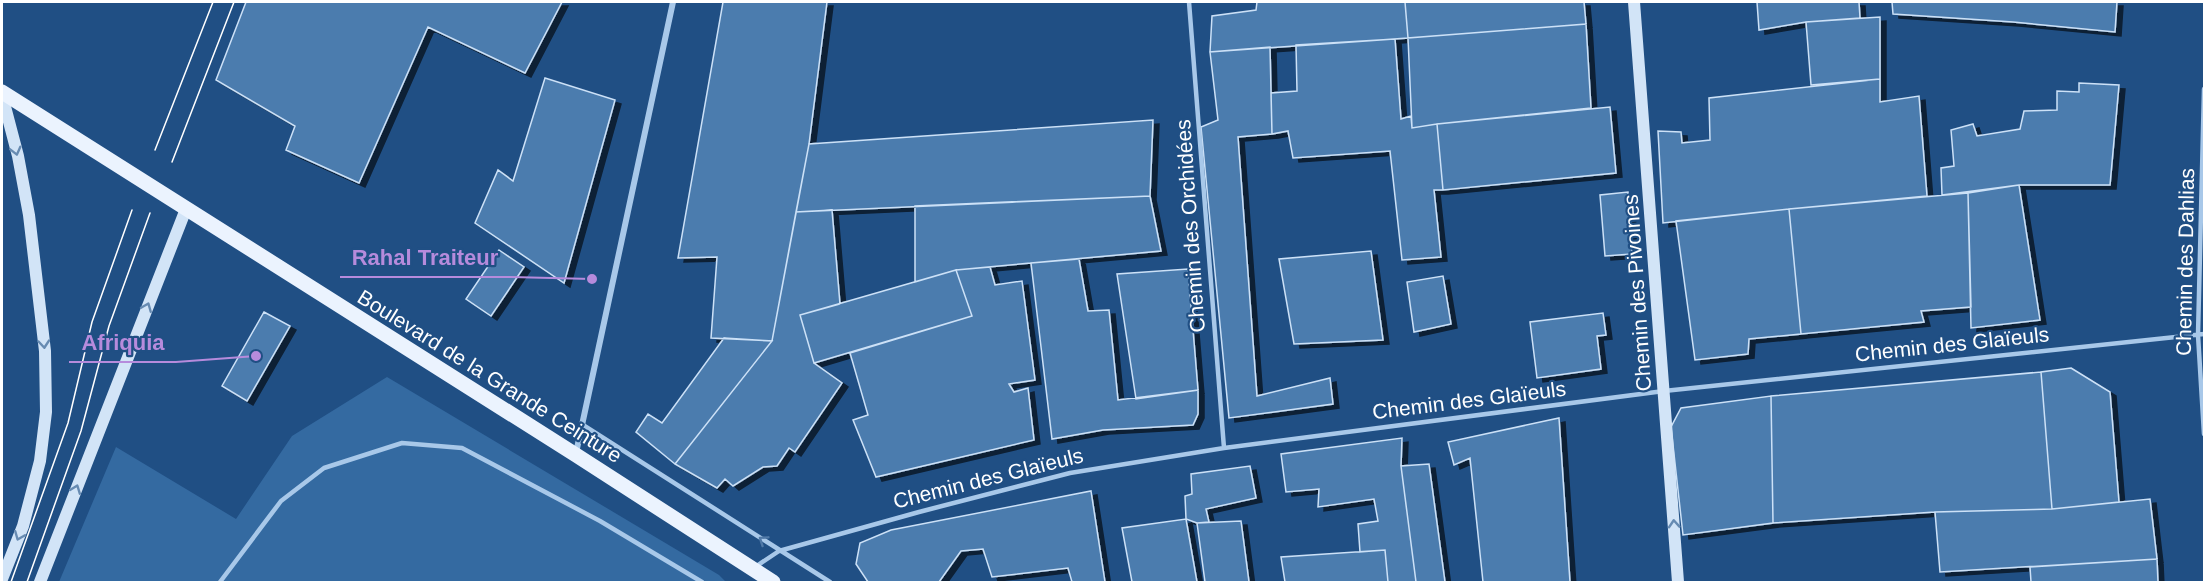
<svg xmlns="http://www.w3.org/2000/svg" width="2206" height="584" viewBox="0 0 2206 584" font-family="Arial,sans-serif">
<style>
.green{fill:#346aa1}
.building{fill:#4c7cae;stroke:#cce1f7;stroke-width:1.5;filter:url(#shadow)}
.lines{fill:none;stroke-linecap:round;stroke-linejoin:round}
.lane{stroke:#a8c8e9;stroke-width:4.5}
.street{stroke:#a8c8e9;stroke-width:6}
.secondary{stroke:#d2e4f7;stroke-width:12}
.primary{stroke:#ebf3fe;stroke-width:15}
.tram{stroke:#fff;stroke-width:1.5}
.oneway{stroke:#678bb2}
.oneway2{stroke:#5079a7}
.labels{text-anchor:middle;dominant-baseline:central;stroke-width:4.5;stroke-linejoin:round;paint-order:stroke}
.street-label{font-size:21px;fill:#fff;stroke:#204f84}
.leader{fill:none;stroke:#b68bdc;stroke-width:2}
.callout-dot{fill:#b68bdc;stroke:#204f84;stroke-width:2}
.callout-label{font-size:22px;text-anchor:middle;font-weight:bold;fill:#b68bdc;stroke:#204f84;stroke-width:4.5;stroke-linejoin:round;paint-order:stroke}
</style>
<defs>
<filter id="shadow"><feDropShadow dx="6" dy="4" stdDeviation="0" flood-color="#0009"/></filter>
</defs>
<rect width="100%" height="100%" fill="#204f84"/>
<path class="green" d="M387 377 719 575 726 582H59L116 447 236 519 292 436Z"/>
<path class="building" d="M246 2H562L525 73 428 27 359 183 286 150 295 126 216 80Z
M723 2H827L809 144 772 341 711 338 717 257 678 258Z
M1257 2H1405L1408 38 1210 52 1212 16 1256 10Z
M1405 2H1584L1586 24 1408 38Z
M1757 2H1859L1860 18 1806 22 1759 30Z
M1892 2H2117L2115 32 2013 22 1893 14Z
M1880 17V79L1811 85 1806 22Z
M1586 24 1591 108 1437 124 1412 128 1408 38Z
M1395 39 1401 119 1411 116 1412 128 1437 124 1443 190H1434L1441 257 1402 260 1390 151 1293 158 1288 131 1272 134 1271 93 1297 91 1296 45Z
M1270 47 1272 134 1238 137 1257 396 1330 378 1333 404 1229 418 1201 127 1218 120 1210 52Z
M545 78 615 100 564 283 475 223 498 170 513 181Z
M1880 79V102L1919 96 1927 196 1789 209 1663 223 1658 131 1681 132 1682 143 1710 140 1709 98Z
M2079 83 2119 85 2110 185H2019L1942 195 1941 168 1954 166 1951 130 1973 124 1977 136 2020 129 2024 111 2057 110V91L2079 92Z
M1610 107 1616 173 1443 190 1437 124Z
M1153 120 1150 196 796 212 809 144Z
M2019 185 2040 320 1971 328 1968 193Z
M1628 192 1632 254 1605 256 1600 195Z
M1968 193 1971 307 1921 311 1924 322 1801 334 1789 209Z
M1150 196 1161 251 956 270 915 282V206Z
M1789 209 1801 334 1749 339 1748 354 1695 360 1676 221Z
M832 210 840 304 800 315 814 363 842 383 795 452 789 448 777 466 763 467 733 486 725 479 717 488 675 464 772 341 796 212Z
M499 250 524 267 491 316 466 299Z
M1371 251 1383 340 1294 344 1279 259Z
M1079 259 1088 311 1109 310 1118 400 1198 390V414L1193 425 1103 430 1052 439 1031 263Z
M990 267 995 285 1022 281 1035 380 1009 384 1014 392 1028 388 1034 440 876 477 853 420 868 415 850 353 972 316 956 270Z
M1188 269 1198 390 1136 399 1117 274Z
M956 270 972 316 814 363 800 315Z
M1443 276 1451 324 1414 332 1407 282Z
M264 312 290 326 247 401 222 386Z
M1603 313 1606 335 1597 336 1601 369 1537 378 1530 322Z
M724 338 772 341 675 464 636 432 648 414 662 423Z
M2071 368 2110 392 2119 502 2052 509 2041 372Z
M2041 372 2052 509 1935 512 1773 523 1771 396Z
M1771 396 1773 523 1683 535 1671 427 1681 408Z
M1559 418 1570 582H1483L1470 458 1454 465 1448 442Z
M1402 438 1401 466 1416 582H1388L1385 550 1360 552 1358 524 1378 521 1374 499 1318 507 1319 489 1286 492 1281 454Z
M1429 464 1445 582H1416L1401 466Z
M1250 466 1256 498 1206 509 1209 522 1197 523 1186 519 1185 496 1192 494 1191 474Z
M1091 491 1105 582H1072L1068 568 992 577 983 549 961 551 939 582H868L856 564 860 543 891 530Z
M2150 499 2157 559 1940 572 1935 512 2052 509Z
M1186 519 1197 582H1132L1122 528Z
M1241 521 1249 582H1205L1197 523Z
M1385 550 1388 582H1285L1281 557Z
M2157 559 2158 582H2031L2030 567Z"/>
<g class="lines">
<path class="lane" d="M1189 2 1224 448
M2204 89 2198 335 2204 434
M583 425 830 582
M755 567 779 551 919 512 1070 473 1224 448 1664 391 2204 334
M220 582 281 501 324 468 402 443 462 448 600 521 702 582"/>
<path class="street" d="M576 453 673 2"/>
<path class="secondary" d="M1634 2 1678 582
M2 95 18 156 29 215 45 351 46 412 40 461 23 526 2 579
M40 582 186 209"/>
<path class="primary" d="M2 92 576 455 773 582"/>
<path class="tram" d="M155 150 213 2
M172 162 234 2
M11 582 68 423 92 322 132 210
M27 582 81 431 109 326 150 213"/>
</g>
<defs><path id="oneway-chevron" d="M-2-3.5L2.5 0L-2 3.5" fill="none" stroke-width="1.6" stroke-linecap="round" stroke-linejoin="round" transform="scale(1.5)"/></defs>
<g class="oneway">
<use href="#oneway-chevron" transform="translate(16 151) rotate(76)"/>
<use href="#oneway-chevron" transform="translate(147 307) rotate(-68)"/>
<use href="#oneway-chevron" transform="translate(44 344) rotate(85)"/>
<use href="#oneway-chevron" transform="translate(76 489) rotate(-69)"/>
<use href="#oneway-chevron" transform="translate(1674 524) rotate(-94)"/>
<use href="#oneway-chevron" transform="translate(19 536) rotate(112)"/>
</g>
<use class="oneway2" href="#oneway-chevron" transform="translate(763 540) rotate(-146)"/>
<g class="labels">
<g class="street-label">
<text transform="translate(1190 226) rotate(-94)">Chemin des Orchidées</text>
<text transform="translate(2185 262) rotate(-89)">Chemin des Dahlias</text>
<text transform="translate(1637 293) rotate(-94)">Chemin des Pivoines</text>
<text transform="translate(1952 344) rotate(-6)">Chemin des Glaïeuls</text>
<text transform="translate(490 376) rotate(32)">Boulevard de la Grande Ceinture</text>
<text transform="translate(1469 400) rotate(-7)">Chemin des Glaïeuls</text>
<text transform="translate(988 478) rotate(-14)">Chemin des Glaïeuls</text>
</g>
</g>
<path class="leader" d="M592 279L511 277H340M256 356L176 362H69"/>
<g class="callout-dot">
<circle cx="592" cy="279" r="6"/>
<circle cx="256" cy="356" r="6"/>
</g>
<g class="callout-label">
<text x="425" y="265">Rahal Traiteur</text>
<text x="123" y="350">Afriquia</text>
</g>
<rect width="2206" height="584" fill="none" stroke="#ffffff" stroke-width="6"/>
</svg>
